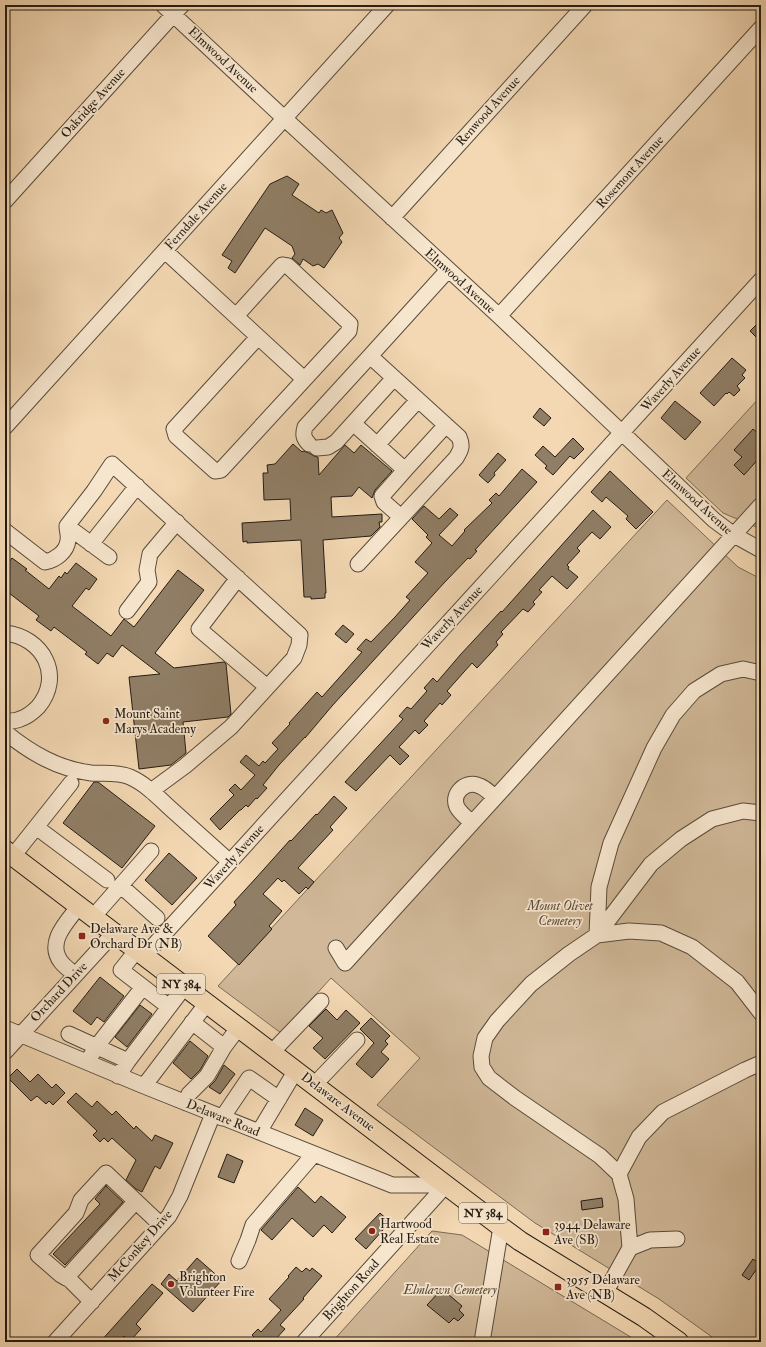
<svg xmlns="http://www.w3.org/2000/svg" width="766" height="1347" viewBox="0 0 766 1347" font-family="'IM FELL Double Pica',serif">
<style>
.green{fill:#d0b898;stroke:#7a6a56}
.building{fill:#907e66;stroke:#241c13}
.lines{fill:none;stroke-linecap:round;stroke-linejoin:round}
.minor-casing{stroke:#584b3b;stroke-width:17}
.major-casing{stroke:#241c13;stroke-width:21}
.minor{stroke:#f7e6ce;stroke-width:15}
.major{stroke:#f3d8b3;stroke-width:19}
.poi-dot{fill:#8f2418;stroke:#f7e6ce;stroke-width:1.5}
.labels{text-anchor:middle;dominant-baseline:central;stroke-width:3.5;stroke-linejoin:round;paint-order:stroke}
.shield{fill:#f7e6ce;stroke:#63594b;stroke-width:1}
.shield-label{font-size:12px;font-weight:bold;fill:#241c13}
.street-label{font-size:13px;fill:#241c13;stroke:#f7e6ce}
.poi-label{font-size:13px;fill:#241c13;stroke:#f7e6ce;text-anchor:start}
.park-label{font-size:13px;font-style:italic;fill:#584b3b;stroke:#f7e6ce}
</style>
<rect width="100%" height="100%" fill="#f3d8b3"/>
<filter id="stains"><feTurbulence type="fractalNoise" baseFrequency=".005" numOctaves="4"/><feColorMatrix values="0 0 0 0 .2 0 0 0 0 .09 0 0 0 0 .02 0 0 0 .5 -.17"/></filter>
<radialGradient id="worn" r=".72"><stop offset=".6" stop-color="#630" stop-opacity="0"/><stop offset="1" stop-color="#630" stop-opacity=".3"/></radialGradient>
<path class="green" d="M761 396V529L723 513 686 478Z
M667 500 738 567 761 579V1342H719L659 1299 535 1223 377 1105 420 1058 331 978 281 1033 218 986Z
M432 1231 462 1235 639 1342H332Z"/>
<path class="building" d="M287 176 299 184 292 195 319 213 321 210 326 213 332 210 343 233 339 238 342 242 324 268 318 264 313 266 303 259 300 265 292 258 295 254 292 246 265 228 235 273 228 268 232 261 222 255 270 184Z
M761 320V342L750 331Z
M732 358 746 370 742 375 745 378 737 386 740 390 734 396 729 392 727 394 726 393 714 406 700 393Z
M675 401 701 422 685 440 661 418Z
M540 408 551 418 544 426 533 417Z
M753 429 761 436V456L744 475 734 465 742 457 734 450Z
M573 438 584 449 574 459 570 456 553 475 545 468 547 466 535 455 543 446 555 457Z
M293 444 302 452 303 451 309 453 314 456 318 457 319 475 345 445 354 453 361 445 392 471 375 490 372 498 359 487 352 496 331 497 332 517 382 514V522H379L380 527 371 536 323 540 326 593H325V598L311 599V597H304L301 540 247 543V541L243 542 242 523 291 520 290 499 264 500 263 473H268L267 465 275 464Z
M498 453 506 460 494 473 495 475 488 483 479 475Z
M522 469 537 482 475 550 477 551 470 559 468 558 444 583 332 706 305 738V737L279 765 263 785 267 788 257 799 256 798 248 807 246 805 241 810H240L220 830 210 819 234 795 229 790 235 784 241 790 255 775 240 762 246 755 259 766 263 761 265 763 278 749 272 743 290 724 289 723 317 692 322 697 362 652 357 649 366 639 371 642 395 617 410 600 406 597 428 573 415 562 432 543 426 537 428 535 412 519 424 506 439 519 450 508 458 515 439 535 452 546 465 531 464 530 490 505 492 503 489 500 496 493 499 496Z
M610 471 653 512 636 529 626 519 628 516 606 497 602 502 591 492Z
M593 510 611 527 600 539 592 532 577 548 580 551 567 565 569 567 568 569 578 577 567 589 552 576 539 590 542 592 533 602 535 604 528 612 523 609 501 632 503 634 496 642 498 645 490 654 477 668 472 663 447 691 451 695 442 705 440 703 424 721 428 725 419 734 415 730 399 747 409 756 400 765 390 755 356 791 345 782 403 719 399 716 407 707 411 709 427 691 424 688 433 678 437 682 461 654 501 611 502 612Z
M12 558 27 569 25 570 49 589 59 576 61 578 65 572 67 574 76 563 97 579 89 590 86 588 72 606 111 636 124 619 134 627 178 570 204 590 155 653 174 668 224 662 226 664 231 714 228 717 183 722 186 753 171 765 139 769 129 677 160 674 122 645 113 657 107 653 98 664 85 654 87 652 54 627 51 631 36 620 39 616 5 590V567Z
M343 625 354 634 346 643 335 634Z
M94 782H98L155 826 122 868 63 823Z
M334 796 347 808 330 827 333 830 298 868 314 882 308 889 306 887 299 894 284 880 282 882 278 878 263 894 282 911 269 926 272 929 239 965 208 936 236 905 234 902 256 878 290 840 291 841 316 814 317 815Z
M169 853 197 878 172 905 145 880Z
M100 977 124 996 104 1022 97 1017 91 1025 73 1011Z
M140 1005 152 1014 127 1047 115 1037Z
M326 1009 337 1020 346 1010 360 1023 325 1059 313 1048 323 1038 309 1026Z
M371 1018 390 1036 385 1041 388 1044 381 1052 389 1059 372 1078 356 1064 374 1043 360 1029Z
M190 1041 208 1056 200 1070 191 1079 173 1063Z
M224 1065 235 1074 220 1094 209 1087 215 1081Z
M17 1069 30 1082 38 1074 52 1088 56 1084 65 1093 53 1105 49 1101 46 1104 37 1096 31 1101 8 1078Z
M76 1093 92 1107 97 1101 112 1115 116 1111 134 1129 136 1126 152 1141 155 1135 173 1143 160 1169 155 1166 142 1192 136 1189 126 1180 136 1160 112 1138 108 1142 104 1138 100 1142 93 1135 97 1131 67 1102Z
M305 1108 323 1120 313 1136 295 1125Z
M227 1154 243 1161 234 1183 218 1177Z
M106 1186 123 1202 65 1265 53 1254 100 1204 95 1199Z
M298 1187 315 1203 321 1196 346 1217 332 1233 324 1225 313 1237 292 1218 272 1240 261 1230Z
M602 1198 603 1207 582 1210 581 1201Z
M380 1213 390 1222 366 1249 355 1239Z
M197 1258 222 1280 193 1312 161 1284 169 1274 177 1281Z
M753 1259 760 1264 749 1280 742 1275Z
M296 1267 302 1272 306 1268 310 1271 312 1268 322 1276 303 1298 304 1299 280 1325 285 1329 273 1342H253L256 1339 252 1335 258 1329 261 1332 281 1310 269 1299 289 1277 288 1276Z
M152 1284 163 1293 136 1324 141 1329 130 1341 124 1336 119 1342H100Z
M442 1289 462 1306 459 1310 464 1315 458 1321 454 1318 449 1323 427 1305Z"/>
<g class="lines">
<defs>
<path id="minor" d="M163 5 284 118 499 316 714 520 734 535 761 550
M5 201 182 5
M392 218 585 5
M165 251 304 379
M236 316 282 265 288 266 350 324 349 331 221 470 215 471 176 436 174 429 258 337
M499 316 761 28
M353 423 405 470 446 425
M5 427 387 5
M309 444C303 438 303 434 305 427L370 356
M377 445 418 400
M317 448 328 447 336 442 394 378
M401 517 384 502 382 496 405 470
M5 531 45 562C55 560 67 552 68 540 69 536 67 531 67 526
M91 544 137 486
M109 557 67 526 94 491 112 464 300 635 299 645 294 658 231 727 185 766 151 791
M358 564 456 458C461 450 463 446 459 437L370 356 448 270
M238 578 199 629 267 687
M127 611 149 582 147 570 150 554 177 522
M5 633C43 637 64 676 38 707 33 712 27 717 20 719 16 721 10 721 5 722
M761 673 743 669 721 674 694 691 673 715 654 748 611 843 599 887 597 935 651 864 681 839 712 819 743 811 761 813
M5 732C31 753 58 769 91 773 104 774 119 772 130 777 146 784 159 798 171 809 191 827 210 844 230 862
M472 823C467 818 460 813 457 807 451 794 465 781 477 785 485 787 490 793 495 798
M36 827 107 880
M13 856 71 783
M121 886 157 918
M93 917 151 851
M336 948 345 963 761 505
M137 950 121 970 169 1007
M144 956 761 280
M75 975C71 971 65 967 61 962 46 942 67 922 79 906
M192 1022 224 1047 239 1027
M5 1028 144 1086 392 1185H446
M69 1034 128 1061
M5 1052 114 933
M272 1052 321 1001
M87 1062 97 1046 143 987
M118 1076 128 1061 185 986
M315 1084 357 1040
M144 1086 207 1003
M186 1103 189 1094 207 1076 224 1047
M222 1118 249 1078 279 1099
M259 1132 296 1070
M619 1174 600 1156 515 1098 489 1078 482 1067 481 1056 485 1038 497 1021 531 984 569 954 597 935 629 931 661 933 692 947 737 982 761 1013
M630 1248 650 1240 677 1239
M239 1261 248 1240 253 1225 314 1154
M66 1278 136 1201
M605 1293 630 1248 626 1199 619 1174 639 1137 663 1112 745 1070 761 1063
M92 1302 70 1280 61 1275 38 1255 76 1213 81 1200 106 1173 161 1225
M55 1342 169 1216 180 1196 213 1114
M304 1342 446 1185
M482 1342 501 1227"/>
<path id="major" d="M5 850 501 1227 520 1241 644 1317 679 1342"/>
</defs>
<use href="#minor" class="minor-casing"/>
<use href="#major" class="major-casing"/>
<use href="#minor" class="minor"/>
<use href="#major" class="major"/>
</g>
<g class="poi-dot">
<circle cx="106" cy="721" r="4"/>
<rect x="78" y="932" width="8" height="8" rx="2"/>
<circle cx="372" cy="1231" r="4"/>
<rect x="542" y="1228" width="8" height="8" rx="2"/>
<circle cx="171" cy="1284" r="4"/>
<rect x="554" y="1283" width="8" height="8" rx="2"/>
</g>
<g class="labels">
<g class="shield">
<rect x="157" y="974" width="48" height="20" rx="3"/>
<rect x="459" y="1203" width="48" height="20" rx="3"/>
</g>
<g class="shield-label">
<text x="181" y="984">NY 384</text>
<text x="483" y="1213">NY 384</text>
</g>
<g class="street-label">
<text transform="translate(223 60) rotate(43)">Elmwood Avenue</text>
<text transform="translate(93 103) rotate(-48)">Oakridge Avenue</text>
<text transform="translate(488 111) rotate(-48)">Renwood Avenue</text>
<text transform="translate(630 172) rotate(-48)">Rosemont Avenue</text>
<text transform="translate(196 216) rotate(-48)">Ferndale Avenue</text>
<text transform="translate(460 281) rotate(42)">Elmwood Avenue</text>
<text transform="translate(671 379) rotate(-48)">Waverly Avenue</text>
<text transform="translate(697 502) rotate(42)">Elmwood Avenue</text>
<text transform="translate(452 618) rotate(-47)">Waverly Avenue</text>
<text transform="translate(234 857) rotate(-48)">Waverly Avenue</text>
<text transform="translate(59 992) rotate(-47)">Orchard Drive</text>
<text transform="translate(338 1102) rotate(37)">Delaware Avenue</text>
<text transform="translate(223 1118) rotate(22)">Delaware Road</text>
<text transform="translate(140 1246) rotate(-49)">McConkey Drive</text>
<text transform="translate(351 1290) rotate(-48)">Brighton Road</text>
</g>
<g class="poi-label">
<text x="114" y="714">Mount Saint<tspan x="114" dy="15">Marys Academy</tspan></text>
<text x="90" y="929">Delaware Ave &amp;<tspan x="90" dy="15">Orchard Dr (NB)</tspan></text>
<text x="380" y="1224">Hartwood<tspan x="380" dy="15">Real Estate</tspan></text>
<text x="554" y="1225">3944 Delaware<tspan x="554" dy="15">Ave (SB)</tspan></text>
<text x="179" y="1277">Brighton<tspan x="179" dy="15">Volunteer Fire</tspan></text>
<text x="566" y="1280">3955 Delaware<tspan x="566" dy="15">Ave (NB)</tspan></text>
</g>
<g class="park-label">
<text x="560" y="906">Mount Olivet<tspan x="560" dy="15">Cemetery</tspan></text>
<text x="450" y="1290">Elmlawn Cemetery</text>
</g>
</g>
<rect width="766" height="1347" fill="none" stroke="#f3d8b3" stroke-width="20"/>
<rect x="6" y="6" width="754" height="1335" fill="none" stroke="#241c13" stroke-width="2"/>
<rect x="10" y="10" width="746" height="1327" fill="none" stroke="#241c13"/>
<rect width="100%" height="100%" filter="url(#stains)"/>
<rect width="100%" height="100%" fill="url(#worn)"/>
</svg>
